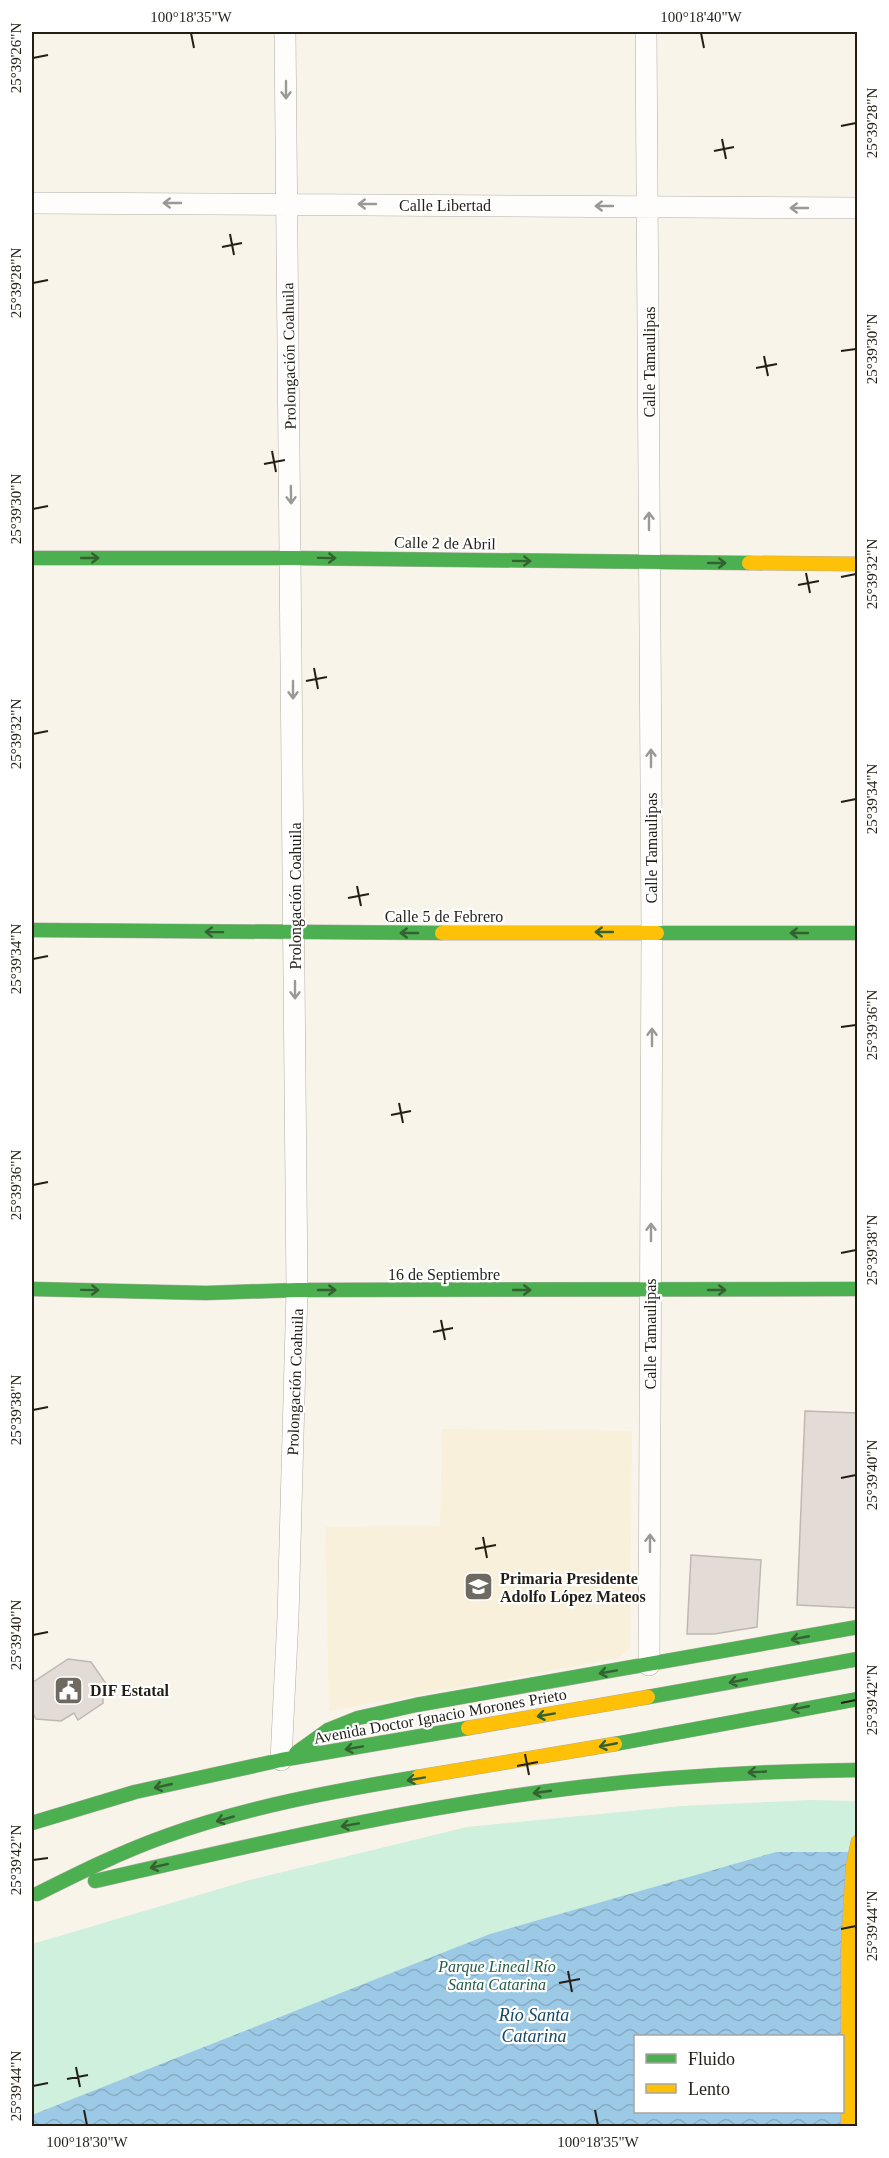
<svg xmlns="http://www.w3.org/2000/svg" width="889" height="2158" viewBox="0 0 889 2158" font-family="Georgia,serif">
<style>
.built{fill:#f8f0da}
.green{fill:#cff0dc;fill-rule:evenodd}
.water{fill:url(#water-waves);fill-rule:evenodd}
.building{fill:#e3dcd6;stroke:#bfb8b2;stroke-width:1.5}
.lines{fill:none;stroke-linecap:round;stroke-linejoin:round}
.street-casing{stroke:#b1aea5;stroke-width:22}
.fast-casing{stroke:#b1aea5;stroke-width:15}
.slow-casing{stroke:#b1aea5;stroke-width:15}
.street{stroke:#fefdfc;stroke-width:21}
.fast{stroke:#4caf50;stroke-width:14}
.slow{stroke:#ffc107;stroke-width:14}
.oneway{stroke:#9b9995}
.oneway2{stroke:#356031}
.ticks{fill:none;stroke:#231f17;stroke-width:2}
.labels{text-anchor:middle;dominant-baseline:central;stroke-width:4.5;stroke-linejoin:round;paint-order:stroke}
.street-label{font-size:16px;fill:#231f17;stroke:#fff}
.poi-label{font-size:16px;font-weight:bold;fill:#231f17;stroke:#fff;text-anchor:start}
.park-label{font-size:16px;font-style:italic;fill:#205e47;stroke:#fff}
.water-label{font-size:18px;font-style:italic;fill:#144866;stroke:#fff}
.neatline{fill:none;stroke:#231f17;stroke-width:2}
.ticks-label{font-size:15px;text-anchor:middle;fill:#231f17}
</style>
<defs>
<pattern id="water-waves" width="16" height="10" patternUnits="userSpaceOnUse" patternTransform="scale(1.5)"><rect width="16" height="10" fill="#9cc9e6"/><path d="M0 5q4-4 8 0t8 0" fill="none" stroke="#86acc5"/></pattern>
</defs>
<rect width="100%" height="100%" fill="#f8f4ea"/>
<path class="built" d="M442 1429 632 1431 630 1648 619 1658 329 1711 325 1527 440 1526Z"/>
<path class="green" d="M811 1800 857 1801V2126H32V1944L246 1881 467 1827 682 1806ZM636 2036H842V2112H636Z"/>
<path class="water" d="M776 1852H857V2126H32V2115L490 1934ZM636 2036H842V2112H636Z"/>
<path class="building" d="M805 1411 858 1413V1608L797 1605Z
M691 1555 761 1560 757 1627 714 1634H687Z
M68 1659 91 1662 109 1688 103 1693V1703L78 1720 74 1713 61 1721 36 1719 32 1712V1683Z"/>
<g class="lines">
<defs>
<path id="street" d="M646 32 652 932 649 1665
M32 203 858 208
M281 1760 288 1617 297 1290 285 32"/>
<path id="fast" d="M32 558H292L749 563
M32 930 442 933
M657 933H858
M32 1289 206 1293 297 1290 858 1289
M648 1697 858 1659
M615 1744 858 1699
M296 1753 328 1730 358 1718 416 1705 858 1627
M32 1823 135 1792 281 1760 468 1728
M95 1881C256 1844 417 1806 581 1787 673 1776 765 1771 858 1770
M37 1894C79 1873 121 1852 166 1836 247 1807 333 1791 418 1777
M848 1950 858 1914"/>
<path id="slow" d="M749 563 858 564
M442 933H657
M468 1728 648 1697
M418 1777 615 1744
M848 2126V1950L853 1866 858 1842"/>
</defs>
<use href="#street" class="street-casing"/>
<use href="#fast" class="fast-casing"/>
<use href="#slow" class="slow-casing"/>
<use href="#street" class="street"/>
<use href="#fast" class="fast"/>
<use href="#slow" class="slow"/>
</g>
<defs><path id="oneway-shaft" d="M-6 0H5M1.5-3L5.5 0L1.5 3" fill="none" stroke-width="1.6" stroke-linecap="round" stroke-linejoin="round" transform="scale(1.5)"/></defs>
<g class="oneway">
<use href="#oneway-shaft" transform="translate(286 90) rotate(90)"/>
<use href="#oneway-shaft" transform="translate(172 203) rotate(-180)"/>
<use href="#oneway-shaft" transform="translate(367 204) rotate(-180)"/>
<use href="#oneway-shaft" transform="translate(604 206) rotate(-180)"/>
<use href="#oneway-shaft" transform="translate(799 208) rotate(-180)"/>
<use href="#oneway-shaft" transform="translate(291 495) rotate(89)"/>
<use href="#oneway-shaft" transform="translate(649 521) rotate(-90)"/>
<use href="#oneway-shaft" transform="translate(293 690) rotate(90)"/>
<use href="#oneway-shaft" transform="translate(651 758) rotate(-90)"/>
<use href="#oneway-shaft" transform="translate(295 990) rotate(90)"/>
<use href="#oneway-shaft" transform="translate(652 1037) rotate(-90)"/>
<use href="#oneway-shaft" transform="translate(651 1232) rotate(-90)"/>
<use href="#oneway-shaft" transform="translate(650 1543) rotate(-90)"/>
</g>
<g class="oneway2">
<use href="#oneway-shaft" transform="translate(90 558)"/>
<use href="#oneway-shaft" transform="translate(327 558) rotate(1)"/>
<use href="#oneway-shaft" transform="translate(522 561) rotate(1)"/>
<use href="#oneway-shaft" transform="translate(717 563)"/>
<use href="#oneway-shaft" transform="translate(214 932) rotate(-179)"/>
<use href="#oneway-shaft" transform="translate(604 932) rotate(180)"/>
<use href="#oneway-shaft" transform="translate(409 933) rotate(180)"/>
<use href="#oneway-shaft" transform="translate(799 933) rotate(-180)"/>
<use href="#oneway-shaft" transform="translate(90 1290) rotate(1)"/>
<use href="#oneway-shaft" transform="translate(327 1290)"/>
<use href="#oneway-shaft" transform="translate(522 1290)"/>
<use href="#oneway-shaft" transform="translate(717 1290)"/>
<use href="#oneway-shaft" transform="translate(800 1638) rotate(169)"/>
<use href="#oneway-shaft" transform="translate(608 1672) rotate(170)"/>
<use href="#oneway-shaft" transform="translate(738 1681) rotate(169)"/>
<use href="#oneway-shaft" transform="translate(800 1708) rotate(169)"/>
<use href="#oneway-shaft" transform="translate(546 1715) rotate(170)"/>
<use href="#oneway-shaft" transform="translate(608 1745) rotate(169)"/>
<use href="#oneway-shaft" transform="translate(354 1748) rotate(170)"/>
<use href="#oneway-shaft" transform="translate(757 1772) rotate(177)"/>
<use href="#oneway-shaft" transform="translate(416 1779) rotate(170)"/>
<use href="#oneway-shaft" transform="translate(163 1786) rotate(167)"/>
<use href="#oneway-shaft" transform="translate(542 1792) rotate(172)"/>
<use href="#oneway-shaft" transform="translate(225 1819) rotate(164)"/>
<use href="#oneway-shaft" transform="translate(350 1825) rotate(170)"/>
<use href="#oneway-shaft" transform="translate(159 1866) rotate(167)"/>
</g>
<path class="ticks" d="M191 33 194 48M701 33 704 48M33 58 48 55M841 126 856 123M722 139 726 159M714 151 734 147M230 234 234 255M222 247 242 243M33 283 48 280M841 351 856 349M764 356 768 376M756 368 777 364M272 451 276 472M264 464 285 460M33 509 48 506M806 573 810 593M841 577 856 574M798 585 819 581M314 668 318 689M306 681 327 677M33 734 48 731M841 802 856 799M357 886 361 906M348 898 369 894M33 959 48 956M841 1027 856 1025M399 1103 403 1123M391 1115 411 1111M33 1185 48 1182M841 1253 856 1250M441 1320 445 1340M433 1332 453 1328M33 1410 48 1407M841 1478 856 1475M483 1537 487 1558M475 1549 496 1545M33 1635 48 1632M841 1703 856 1700M525 1754 529 1775M517 1766 538 1762M33 1860 48 1858M841 1929 856 1926M568 1971 572 1992M559 1983 580 1979M76 2067 80 2087M67 2079 88 2075M33 2086 48 2083M84 2110 87 2125M595 2110 598 2125"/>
<defs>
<symbol id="school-square" viewBox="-11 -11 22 22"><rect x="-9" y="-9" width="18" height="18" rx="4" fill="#6e6a61" stroke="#fff"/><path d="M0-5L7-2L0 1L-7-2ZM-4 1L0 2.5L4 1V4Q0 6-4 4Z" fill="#fff"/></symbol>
<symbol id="civic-square" viewBox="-11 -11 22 22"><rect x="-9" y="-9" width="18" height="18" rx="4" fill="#6e6a61" stroke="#fff"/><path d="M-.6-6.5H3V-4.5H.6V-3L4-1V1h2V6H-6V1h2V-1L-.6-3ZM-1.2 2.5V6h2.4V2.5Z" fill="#fff"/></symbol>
</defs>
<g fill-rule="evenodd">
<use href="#school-square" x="462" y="1570" width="33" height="33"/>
<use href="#civic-square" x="52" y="1674" width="33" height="33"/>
</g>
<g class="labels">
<g class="street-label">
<text x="445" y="205">Calle Libertad</text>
<text transform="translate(289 356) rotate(-91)">Prolongación Coahuila</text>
<text transform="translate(649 362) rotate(-90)">Calle Tamaulipas</text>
<text transform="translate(445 543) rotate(1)">Calle 2 de Abril</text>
<text transform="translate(651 848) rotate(-90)">Calle Tamaulipas</text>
<text transform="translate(295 896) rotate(-90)">Prolongación Coahuila</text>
<text x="444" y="916">Calle 5 de Febrero</text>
<text x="444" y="1274">16 de Septiembre</text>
<text transform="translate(650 1334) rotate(-90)">Calle Tamaulipas</text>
<text transform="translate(295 1382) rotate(-88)">Prolongación Coahuila</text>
<text transform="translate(440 1716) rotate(-10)">Avenida Doctor Ignacio Morones Prieto</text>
</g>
<g class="poi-label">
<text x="500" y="1578">Primaria Presidente<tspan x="500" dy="18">Adolfo López Mateos</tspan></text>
<text x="90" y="1690">DIF Estatal</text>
</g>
<g class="park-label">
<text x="497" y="1966">Parque Lineal Río<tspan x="497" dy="18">Santa Catarina</tspan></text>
</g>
<g class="water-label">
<text x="534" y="2015">Río Santa<tspan x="534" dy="21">Catarina</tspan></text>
</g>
</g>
<rect width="889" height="2158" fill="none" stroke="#ffffff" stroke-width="66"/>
<rect x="634" y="2035" width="210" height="78" fill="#ffffff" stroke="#a7a5a2" stroke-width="1.5"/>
<rect x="646" y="2054" width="30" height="9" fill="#4caf50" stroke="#a7a5a2" stroke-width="1.5"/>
<text x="688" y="2065" font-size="18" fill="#231f17">Fluido</text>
<rect x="646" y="2084" width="30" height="9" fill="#ffc107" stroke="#a7a5a2" stroke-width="1.5"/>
<text x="688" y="2095" font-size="18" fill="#231f17">Lento</text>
<rect x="33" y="33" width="823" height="2092" class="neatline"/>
<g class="ticks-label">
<text x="191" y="22">100°18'35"W</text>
<text x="701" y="22">100°18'40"W</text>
<text transform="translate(16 58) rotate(-90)" y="5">25°39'26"N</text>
<text transform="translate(872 123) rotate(-90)" y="5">25°39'28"N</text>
<text transform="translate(16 283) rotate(-90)" y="5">25°39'28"N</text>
<text transform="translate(872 349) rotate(-90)" y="5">25°39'30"N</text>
<text transform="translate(16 509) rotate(-90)" y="5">25°39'30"N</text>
<text transform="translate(872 574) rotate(-90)" y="5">25°39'32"N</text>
<text transform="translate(16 734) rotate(-90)" y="5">25°39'32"N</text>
<text transform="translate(872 799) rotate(-90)" y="5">25°39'34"N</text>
<text transform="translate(16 959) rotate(-90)" y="5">25°39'34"N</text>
<text transform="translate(872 1025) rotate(-90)" y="5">25°39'36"N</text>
<text transform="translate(16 1185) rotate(-90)" y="5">25°39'36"N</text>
<text transform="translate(872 1250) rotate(-90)" y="5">25°39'38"N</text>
<text transform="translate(16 1410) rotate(-90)" y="5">25°39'38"N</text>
<text transform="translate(872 1475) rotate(-90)" y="5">25°39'40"N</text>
<text transform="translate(16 1635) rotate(-90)" y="5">25°39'40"N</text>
<text transform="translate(872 1700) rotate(-90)" y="5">25°39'42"N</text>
<text transform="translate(16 1860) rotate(-90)" y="5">25°39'42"N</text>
<text transform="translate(872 1926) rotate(-90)" y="5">25°39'44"N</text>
<text transform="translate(16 2086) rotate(-90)" y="5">25°39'44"N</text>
<text x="87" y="2147">100°18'30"W</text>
<text x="598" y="2147">100°18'35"W</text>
</g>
</svg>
